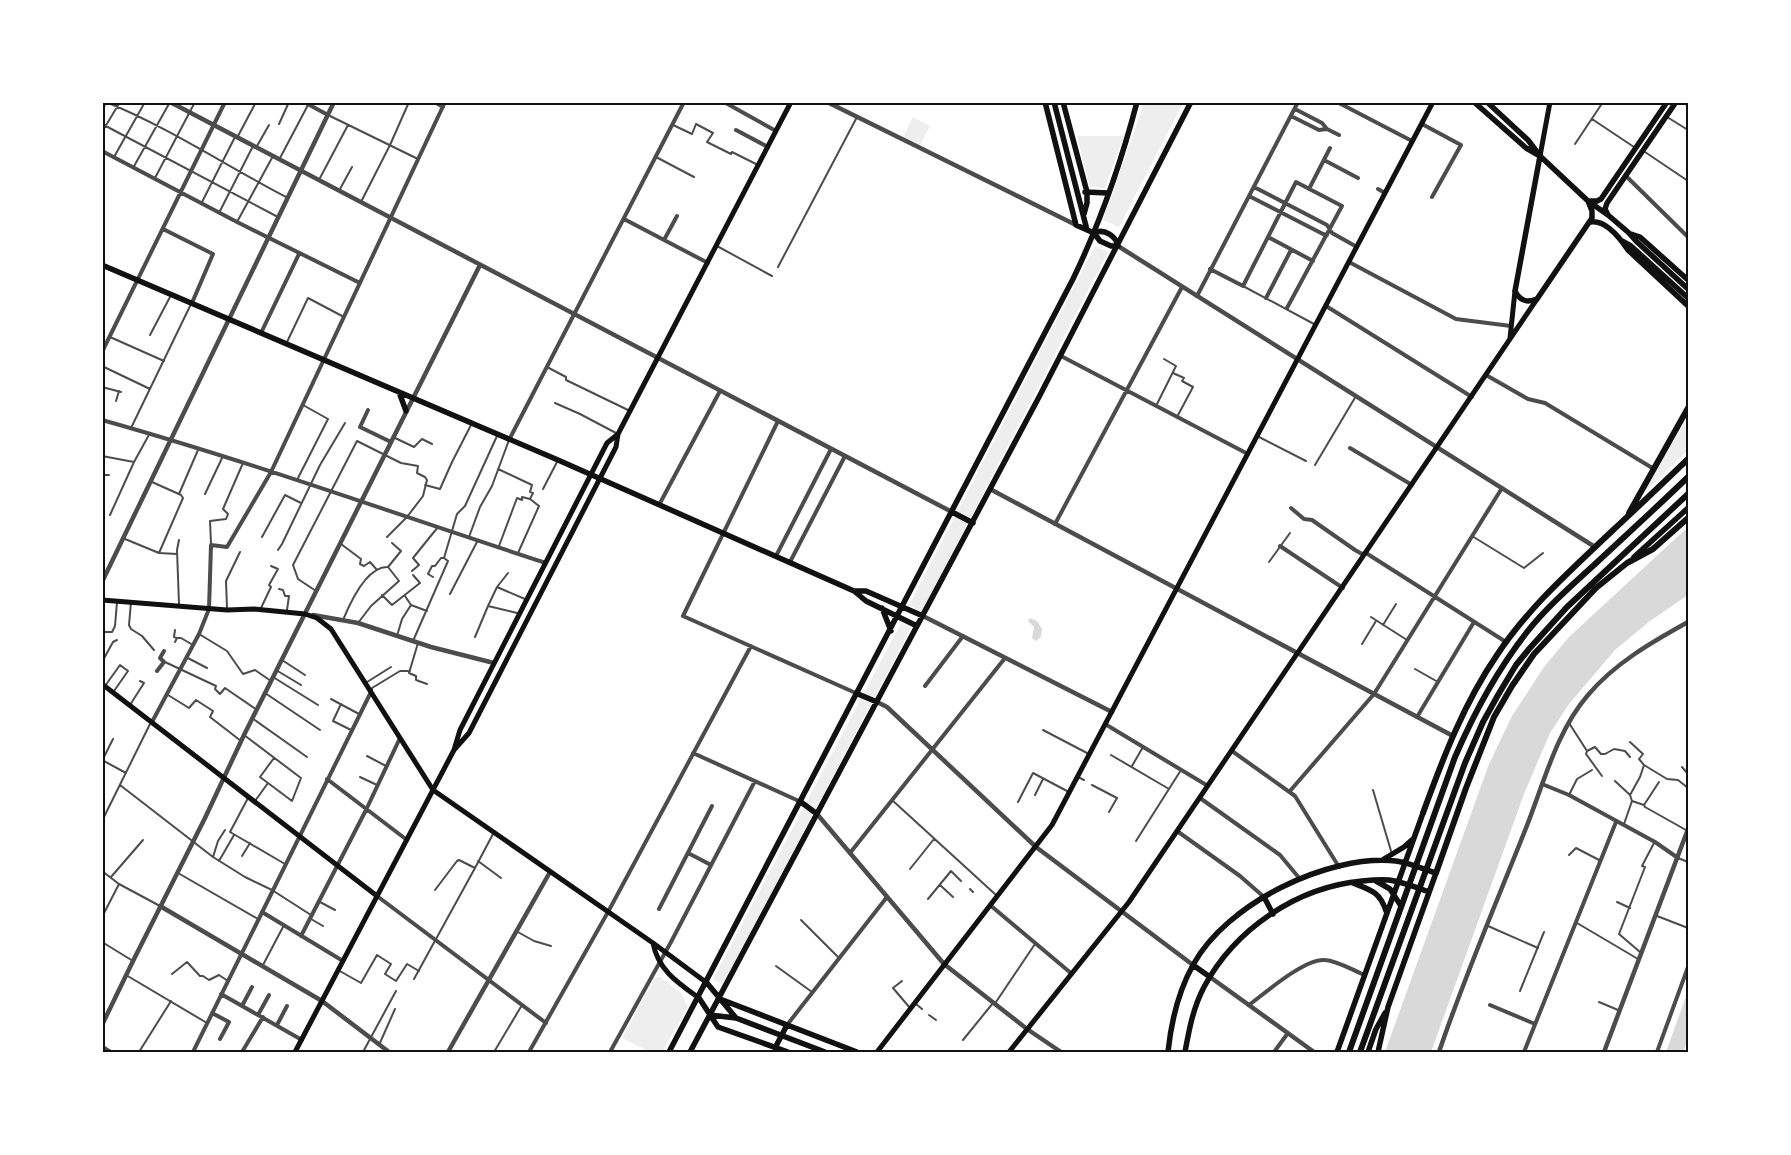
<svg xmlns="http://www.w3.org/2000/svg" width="1791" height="1155" viewBox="0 0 1791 1155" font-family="'Varela Round',sans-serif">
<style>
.green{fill:#eee}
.water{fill:#d9d9d9}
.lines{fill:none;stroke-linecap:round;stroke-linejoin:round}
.service{stroke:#4c4c4c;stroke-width:2}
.minor{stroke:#4c4c4c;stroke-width:4}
.tertiary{stroke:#4c4c4c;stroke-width:4.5}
.secondary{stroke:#111;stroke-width:5}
.primary{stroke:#111;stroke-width:5.5}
.trunk{stroke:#111;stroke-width:6}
.neatline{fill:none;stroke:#111;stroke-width:2}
</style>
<rect width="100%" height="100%" fill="#fff"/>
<path class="green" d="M1144 103H1183L1119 227 1103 220Z
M913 117 930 126 920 146 903 137Z
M1077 136H1124L1105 188 1090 187Z
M1095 246 1108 252 922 612 909 605Z
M1688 417V450L1647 490 1645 489Z
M901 623 911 628 723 985 713 979Z
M660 977 681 993 688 1007 662 1052H650L622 1038 655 978Z"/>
<path class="water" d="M1688 527V595L1650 621 1615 650 1569 704 1550 733 1524 794 1431 1052H1385L1489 764 1512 716 1544 667 1569 637Z
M1030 618 1037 621 1042 629 1041 637 1036 641 1032 638 1034 627 1028 621Z
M1688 991V1039L1683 1052H1666Z"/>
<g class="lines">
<path class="service" d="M106 102C168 127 228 167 288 198
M328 115 418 159
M1667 117 1688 130
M1592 119 1634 147
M102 120 105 102
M102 124 278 217
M279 124 289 102
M673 125 692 134 696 124 713 133 707 142 731 154 732 152 758 165
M102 132 120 102
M238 136 256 102
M1575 144 1603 102
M257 146 269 125
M1645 152 1688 181
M114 157 145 102
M656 157 694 177
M280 158 308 105
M133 168 170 102
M155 178 195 102
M320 178 348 125
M340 189 352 167
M362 200 390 145 409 102
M201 204 235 137
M220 211 253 146
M237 222 273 156
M717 246 772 276
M778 267 857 117
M1243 286 1314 324
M150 335 170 297
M110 337 164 361
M287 342 308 298 344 317
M102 366 150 389
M547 367 566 377V380L628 410
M1173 373 1184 378 1182 381 1193 387 1177 417
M102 387 121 392
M116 401 119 391
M555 403 580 414 616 433
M1156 406 1176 366 1164 359
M131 428 191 304
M1257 436 1306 461
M393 437 414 447 422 439 432 444
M102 456 134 462
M1315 465 1356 396
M498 469 532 485 530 492 533 493 530 499 522 497V500L517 498 499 546
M102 475H109
M297 480 328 419 303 405
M152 482 181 495 183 498 159 553
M425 485 440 489 452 462 471 425
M543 489 557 462
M179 494 198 450
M205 494 223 456
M110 515 134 462 150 433
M1472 536 1524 568 1543 553
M262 537 285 495 301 503
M469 537 480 507 492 486 509 440
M125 539 159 553 177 554
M211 543 210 521 226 519 228 514 223 509 243 463
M341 544 361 559 360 564 364 566 370 562 377 570
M278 550 282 544 320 465 345 423
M518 553 539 506 530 499
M1269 562 1290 533
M412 571 419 565 413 558 438 527
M433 577 428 574 432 566H435L441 558H444L457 514 465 506 497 436
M497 587 525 599
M279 589 283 590 285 596H289L287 610
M316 591 298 579 293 565 357 441 401 463 418 466 417 473 425 477 427 480 423 496 407 517 387 537
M450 594 478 540
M382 595 392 605 420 583 413 575
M131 602 129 625 131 629 142 636 154 650
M179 604 177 550 179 540
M411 605 427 611
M488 606 497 587 508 573
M227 608 226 581 240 552
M261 608 271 587 269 585 278 569 271 566
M1371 617 1407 640
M343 620C350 603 366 566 388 567L401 551 392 543
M358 623 371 606 399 581 388 567
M1383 625 1396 604
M175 630 174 637 177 638
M102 632H112L115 626 117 602
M199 634 227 651 243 674 255 670 271 681
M397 636 402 619 411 605 405 596
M475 637 488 606 517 613
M413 641 448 561 444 558
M175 642 177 638H181L193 645
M418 643 409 673 416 676V680L427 684
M1362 644 1376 621
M186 657 207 668
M282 660 305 675
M102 662 113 642 117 640
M165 662 216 686 215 689 220 694 225 688 257 710
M1415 669 1438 682
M276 670 301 685
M273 677 318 705
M367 682 391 667
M105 686 120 665 128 671 114 691
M372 690V688L400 671H410
M265 693 320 730
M168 695 189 708 196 700 213 711 210 717 241 741
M331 699 359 714
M341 704 333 721 351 730
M130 705 144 683 140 681
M252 718 307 757
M1569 723 1587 751 1586 754 1602 776
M1043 730 1087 753
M244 735 301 778 292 801 260 777 274 758
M1587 751 1595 747 1601 754H1605L1614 749 1625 751 1630 757
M1111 755 1169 789
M367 756 386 766
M102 760 126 773
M102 761 113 739
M1644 765 1667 779 1678 780 1688 788
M1132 766 1143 747
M1682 767 1688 774
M360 777 377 785
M1078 777 1084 780
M1615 781 1630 795
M120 785 213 857 245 877 272 890 311 915
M1092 785 1117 798 1109 812
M1373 790 1391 851
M1035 795 1043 779
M1569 795 1577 779 1592 770
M248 798 230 832 285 864
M892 800 996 895
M255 801 268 783
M1632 801 1644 805 1659 782
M1018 802 1033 773 1067 791
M1644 805 1645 807 1686 830
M102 821 150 724
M1624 824 1632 801 1630 795 1640 777 1644 765 1639 759 1643 754 1630 742
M1136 841 1181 770
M1569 855 1576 848 1601 861
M242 856 250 843
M213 857 218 841 225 830
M1678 858 1688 862
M219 861 234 835
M478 861 501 878
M910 869 934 839
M102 871 119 884 160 906
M178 873 258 919
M111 877 143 840
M940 885 953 897
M970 889 973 892
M435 890 457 861 459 860 475 868 493 834
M928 899 951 871 961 881
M320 902 335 910
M1617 902 1630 908
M1657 916 1688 928
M102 917 119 884
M311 919 323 926
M801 920 839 958
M1577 923 1638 959
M1488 926 1538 948
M516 931 534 941 551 946
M102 942 133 961
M1640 952 1619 934 1645 867 1642 866 1654 843
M263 965 283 927
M776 966 812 992
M338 970 361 983 377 955 391 964 385 974 396 981 407 964 419 971
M172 974 187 962 200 976H203L209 980 219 975 228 981
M126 975 207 1023
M414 979 475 868
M902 981 893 988 910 1008
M1520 991 1544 932
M996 1002 1035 944
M1599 1002 1618 1010
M916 1004 922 1009
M929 1015 936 1020
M963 1040 993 1003
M379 1045 395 1009
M139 1052 171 1001
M363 1052 396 991
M494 1052 522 1005"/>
<path class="minor" d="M304 102 328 115
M361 102H363
M435 102 443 107
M724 102 776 131
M1337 102 1412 141
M1295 109 1322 123 1327 129
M1291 116 1319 130 1327 129 1339 135
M1422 124 1461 145 1432 197
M736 130 768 147
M102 151 237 222 360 283
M1324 160 1358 178
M1626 176 1688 237
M1254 187 1327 225 1332 233 1357 247
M1309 189 1330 148
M1378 189 1385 193
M1249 196 1323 234 1327 235
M624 219 708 263
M163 229 213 254 192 303
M1268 237 1313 261
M664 240 677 216
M1349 262 1456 319 1511 326
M1210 269 1243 286 1296 182 1342 206 1287 308
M1197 296 1298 102
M1266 298 1291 250
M1326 306 1472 397
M261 333 299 254
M102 352 225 102
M1061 356 1248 454
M1486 375 1528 399 1545 403 1654 469
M368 410 360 427 391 442
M102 420C252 462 398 515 546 563
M778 421 683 616 858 694
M509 440 684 102
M1350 448 1412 485
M659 505 720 391
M1291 508 1304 519 1312 520 1355 550 1362 554 1366 553 1506 642
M1055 524 1182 287
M1280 546 1343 588
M776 556 831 449
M790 562 845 456
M157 671 164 662 160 658 164 651
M925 686 963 636
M1417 717 1474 622
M152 722 199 634 209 609 211 545 227 547 271 472 445 102
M1105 724 1208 786
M1232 751 1295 796 1339 867
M693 753 801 802
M327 779 407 840
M1542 784 1569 795 1655 842 1678 858
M1290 791 1374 694 1502 488
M1200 798 1280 855 1300 879
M1177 831 1240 876 1264 897
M688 853 711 865
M850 853 1005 658
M377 896 546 1023
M990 905 1072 974
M659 909 712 806
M262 912 343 961
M301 936 366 810 400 738
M221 994 302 1040
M1249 1005C1265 993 1305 958 1325 960 1338 961 1352 970 1365 975
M1490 1005 1535 1024
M242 1006 252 987
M212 1013 229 1022 220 1039
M258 1015 269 995
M277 1025 287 1006
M787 1025 887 897
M193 1052 371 692
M242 1052 263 1017
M529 1052 608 912 751 646
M610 1052 671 942 755 781
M1274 1052 1288 1033
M1524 1052 1616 822
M1657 1052 1688 967"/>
<path class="tertiary" d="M170 102 952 512
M827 102 1076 225
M1118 246 1595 547
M990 489 1453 736
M102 582 334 102
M313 615 358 623 431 647 494 663
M923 616 1112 712
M877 702 887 707 1036 847 1193 965
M817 814 944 964 1027 1029 1061 1052
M160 906 322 1001 389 1052
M1210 977 1314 1052
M102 1025 133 961 205 818 244 735 480 265
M102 1047 110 1052
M448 1052 550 872
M1439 1052C1464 978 1495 906 1524 833 1543 787 1555 733 1588 695 1615 663 1652 642 1688 622
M1604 1052 1688 829"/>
<path class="secondary" d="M1540 156 1550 102
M1510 338 1515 291
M102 600 227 610 254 609 305 614 317 618 331 629 433 790 653 943 707 983
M102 684 377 896
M454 750 469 733 616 447 618 434
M653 943C658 970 678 983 699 998
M295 1052 454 750 460 730 607 443 618 434 791 102
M877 1052 1052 825 1433 102
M1009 1052 1129 902 1537 299"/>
<path class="primary" d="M1045 102 1076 225 1094 233 1100 241 1111 246H1118
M1054 102 1087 230
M1063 102 1087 192V203L1084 214
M1474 102 1526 148 1540 156
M1487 102 1528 140 1540 156 1588 201 1608 215 1629 233 1636 241 1688 289
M1540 156 1515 291C1520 301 1527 303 1537 299L1592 218V211L1588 201H1597L1601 199 1667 102
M1085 192 1108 193
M1608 215 1605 209 1607 203 1676 102
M1590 222C1605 219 1620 238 1628 250L1688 306
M1094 233C1104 228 1116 236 1118 246
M1631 234 1640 237 1688 280
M1622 241 1631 246 1688 298
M102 265 558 460 854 591 866 601 917 626
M399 392 406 411
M952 512 973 523
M1634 557 1688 508
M854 591H866L923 616
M882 608 891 631
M858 694 877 702
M801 802 817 814
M1384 859 1404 847 1413 839
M1376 881 1390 889 1401 906
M1353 883C1371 890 1380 892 1386 911
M1264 897 1273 914
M1193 965 1210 977
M707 983 736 1018
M699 998 718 1027 788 1052
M720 999 857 1052
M710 1015 736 1018 825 1052
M775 1048 787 1025
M669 1052 1073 279C1100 223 1121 163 1137 102
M690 1052 1039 397 1191 102
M1168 1052C1171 1023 1178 992 1193 965 1226 904 1327 854 1396 861 1410 863 1423 869 1436 873L1388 1007 1378 1052
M1185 1052C1189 1030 1193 1008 1204 987 1235 929 1297 887 1362 881 1371 880 1380 879 1389 880 1402 882 1416 887 1429 892
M1337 1052 1423 813
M1368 1052 1376 1029 1385 1013"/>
<path class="trunk" d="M1629 513 1688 408
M1423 813C1443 758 1464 703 1497 655 1528 608 1571 570 1611 532 1637 508 1663 483 1688 459
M1436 873 1466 788 1494 717 1512 686 1534 654 1596 588 1627 563 1653 549 1688 518
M1349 1052 1455 757C1474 713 1497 670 1527 632 1546 608 1571 586 1594 565 1625 536 1657 507 1688 477
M1360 1052 1465 763 1483 722 1498 695 1516 665 1529 649 1567 607 1688 494"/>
</g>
<rect width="1791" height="1155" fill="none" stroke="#ffffff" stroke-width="208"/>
<rect x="104" y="104" width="1583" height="947" class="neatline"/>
</svg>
